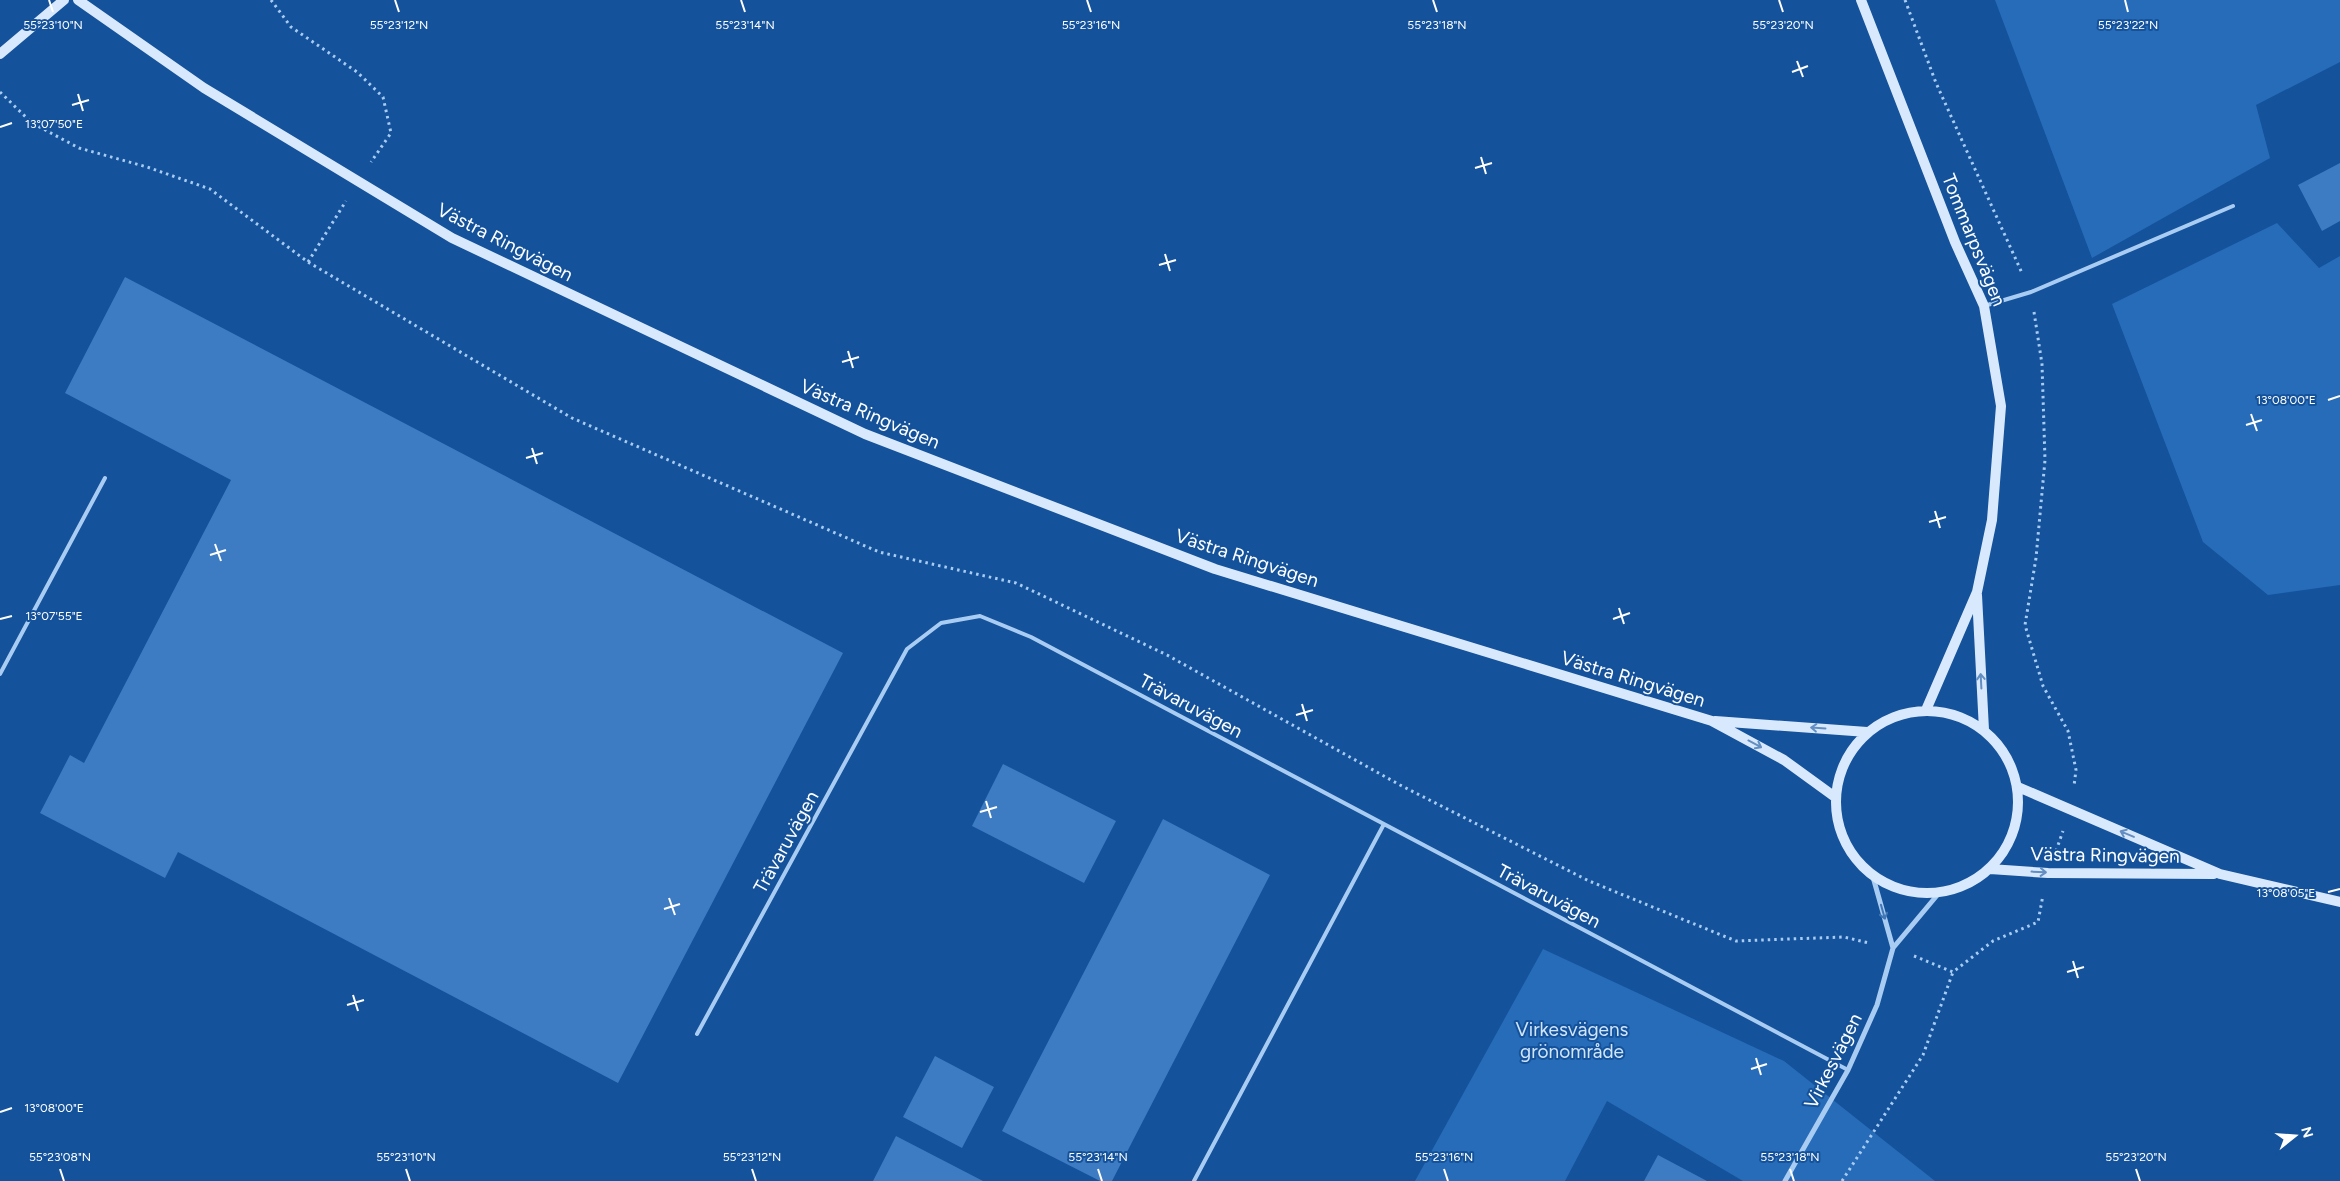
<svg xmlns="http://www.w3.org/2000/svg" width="2340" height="1181" viewBox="0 0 2340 1181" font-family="Figtree,sans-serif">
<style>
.green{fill:#276cb9}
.building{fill:#3d7bc2}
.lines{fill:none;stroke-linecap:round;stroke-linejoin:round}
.path{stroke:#a9ccf3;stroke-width:3;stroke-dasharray:2.5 4;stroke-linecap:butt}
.lane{stroke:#a9ccf3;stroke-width:4}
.street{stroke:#a9ccf3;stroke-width:5}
.secondary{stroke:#d9e9fd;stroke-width:10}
.oneway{stroke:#638ec2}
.oneway2{stroke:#4177b5}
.ticks{fill:none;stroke:#fff;stroke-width:2}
.labels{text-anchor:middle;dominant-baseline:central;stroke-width:4;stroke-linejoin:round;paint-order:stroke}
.street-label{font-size:19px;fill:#fff;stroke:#14529b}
.park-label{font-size:19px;fill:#d1e6fd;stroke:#14529b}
.ticks-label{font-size:12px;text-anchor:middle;fill:#fff;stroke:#14529b;stroke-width:4;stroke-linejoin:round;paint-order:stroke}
</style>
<rect width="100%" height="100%" fill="#14529b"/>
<path class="green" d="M1995 0H2340V62L2256 105 2270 158 2092 258Z
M2277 223 2319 268 2340 256V585L2268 595 2203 542 2112 304Z
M1543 949 1784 1061 1935 1181H1743L1607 1101 1565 1181H1415Z"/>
<path class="building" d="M2340 163V221L2322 231 2298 185Z
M125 277 843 653 618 1083 178 852 165 878 40 813 70 755 84 763 231 480 65 393Z
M1003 764 1116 821 1084 883 972 826Z
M1163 819 1270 875 1112 1181H1100L1002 1131Z
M935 1056 994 1087 962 1148 903 1117Z
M896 1136 983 1181H873Z
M1658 1155 1707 1181H1644Z"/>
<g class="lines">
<path class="path" d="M271 0 291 27 357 72 383 97 391 133 371 162
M1905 0 1936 83 2022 273
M0 92 32 123 79 148 147 167 210 189 308 262 572 418 879 552 1016 583 1167 655 1400 785 1589 881 1736 941 1844 937 1869 943
M308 262 346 201
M2034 312 2042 364 2045 460 2036 558 2025 625 2043 686 2068 731 2076 770 2074 786
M2056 851 2063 831
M1914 956 1953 972 1993 941 2038 922 2043 895
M1842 1181 1923 1055 1953 972"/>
<path class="lane" d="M1984 306 2031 292 2233 206
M0 674 105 478
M697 1034 907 649 941 623 980 616 1031 637 1848 1070
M1194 1181 1384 824"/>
<path class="street" d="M1873 877 1893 948
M1785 1181 1848 1070 1877 1005 1893 948 1939 893"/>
<path class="secondary" d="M78 0 204 88 452 238 865 434 1215 569 1712 721 1784 760 1835 797
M1861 0 1955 242 1984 306 2001 406 1992 520 1977 592 1926 710
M0 54 64 0
M1977 595 1984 730
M1836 802a91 91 0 1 1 182 0a91 91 0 1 1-182 0Z
M1715 721 1867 732
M2018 787 2220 874 2340 902
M1990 869 2048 873 2214 874"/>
</g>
<defs><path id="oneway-shaft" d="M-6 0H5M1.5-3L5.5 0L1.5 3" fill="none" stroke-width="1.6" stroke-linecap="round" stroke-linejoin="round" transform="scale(1.25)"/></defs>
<g class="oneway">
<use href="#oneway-shaft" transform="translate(1981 681) rotate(-93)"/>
<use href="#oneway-shaft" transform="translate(1818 728) rotate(-176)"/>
<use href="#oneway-shaft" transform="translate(1755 744) rotate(28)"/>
<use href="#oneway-shaft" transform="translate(2127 834) rotate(-157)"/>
<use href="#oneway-shaft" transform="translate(2039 872) rotate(3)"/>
</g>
<use class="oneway2" href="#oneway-shaft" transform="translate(1883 912) rotate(74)"/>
<path class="ticks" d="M49 0 53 12M395 0 399 12M741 0 745 12M1087 0 1091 12M1433 0 1437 12M1779 0 1783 12M2125 0 2128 12M1797 61 1803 77M1792 72 1808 66M78 94 83 111M72 105 89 100M0 127 12 123M1481 157 1486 174M1475 168 1492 163M1165 254 1170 271M1159 265 1176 260M848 351 853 368M842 362 859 357M2328 400 2340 396M2251 414 2257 431M2246 425 2262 420M532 448 537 464M526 458 543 453M1935 511 1940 528M1929 522 1946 517M215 544 221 561M210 555 226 550M1619 608 1624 624M0 619 12 616M1613 619 1630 613M1302 704 1307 721M1296 715 1313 710M986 801 991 818M980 812 997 807M2328 892 2340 889M669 898 675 915M664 909 680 904M2073 961 2078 978M2067 972 2084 967M353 995 358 1011M347 1005 364 1000M1756 1058 1761 1075M1751 1069 1767 1064M0 1112 12 1108M60 1169 64 1181M406 1169 410 1181M752 1169 756 1181M1098 1169 1102 1181M1444 1169 1448 1181M1790 1169 1794 1181M2136 1169 2140 1181"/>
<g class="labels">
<g class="street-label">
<text transform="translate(1974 240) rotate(68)">Tommarpsvägen</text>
<text transform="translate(505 242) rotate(27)">Västra Ringvägen</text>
<text transform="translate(870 414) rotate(23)">Västra Ringvägen</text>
<text transform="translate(1247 558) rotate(18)">Västra Ringvägen</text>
<text transform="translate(1633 679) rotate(17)">Västra Ringvägen</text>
<text transform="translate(1191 706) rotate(28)">Trävaruvägen</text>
<text transform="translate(786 842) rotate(-61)">Trävaruvägen</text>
<text transform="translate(2105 855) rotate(1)">Västra Ringvägen</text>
<text transform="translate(1549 896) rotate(28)">Trävaruvägen</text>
<text transform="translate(1833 1061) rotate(-63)">Virkesvägen</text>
</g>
<g class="park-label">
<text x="1572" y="1029">Virkesvägens<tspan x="1572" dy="22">grönområde</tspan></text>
</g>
</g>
<g class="ticks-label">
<text x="53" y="29">55°23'10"N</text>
<text x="399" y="29">55°23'12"N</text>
<text x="745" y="29">55°23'14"N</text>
<text x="1091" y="29">55°23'16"N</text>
<text x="1437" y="29">55°23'18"N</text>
<text x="1783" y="29">55°23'20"N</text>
<text x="2128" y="29">55°23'22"N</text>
<text x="54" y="128">13°07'50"E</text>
<text x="2286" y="404">13°08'00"E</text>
<text x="54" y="620">13°07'55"E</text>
<text x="2286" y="897">13°08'05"E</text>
<text x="54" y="1112">13°08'00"E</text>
<text x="60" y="1161">55°23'08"N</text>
<text x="406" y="1161">55°23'10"N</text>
<text x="752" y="1161">55°23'12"N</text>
<text x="1098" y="1161">55°23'14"N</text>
<text x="1444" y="1161">55°23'16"N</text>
<text x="1790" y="1161">55°23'18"N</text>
<text x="2136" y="1161">55°23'20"N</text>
</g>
<g transform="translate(2295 1136) rotate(73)" stroke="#14529b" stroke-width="4" paint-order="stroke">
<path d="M0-4L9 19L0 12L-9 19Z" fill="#ffffff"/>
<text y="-8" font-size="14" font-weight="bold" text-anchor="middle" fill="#ffffff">N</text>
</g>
</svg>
